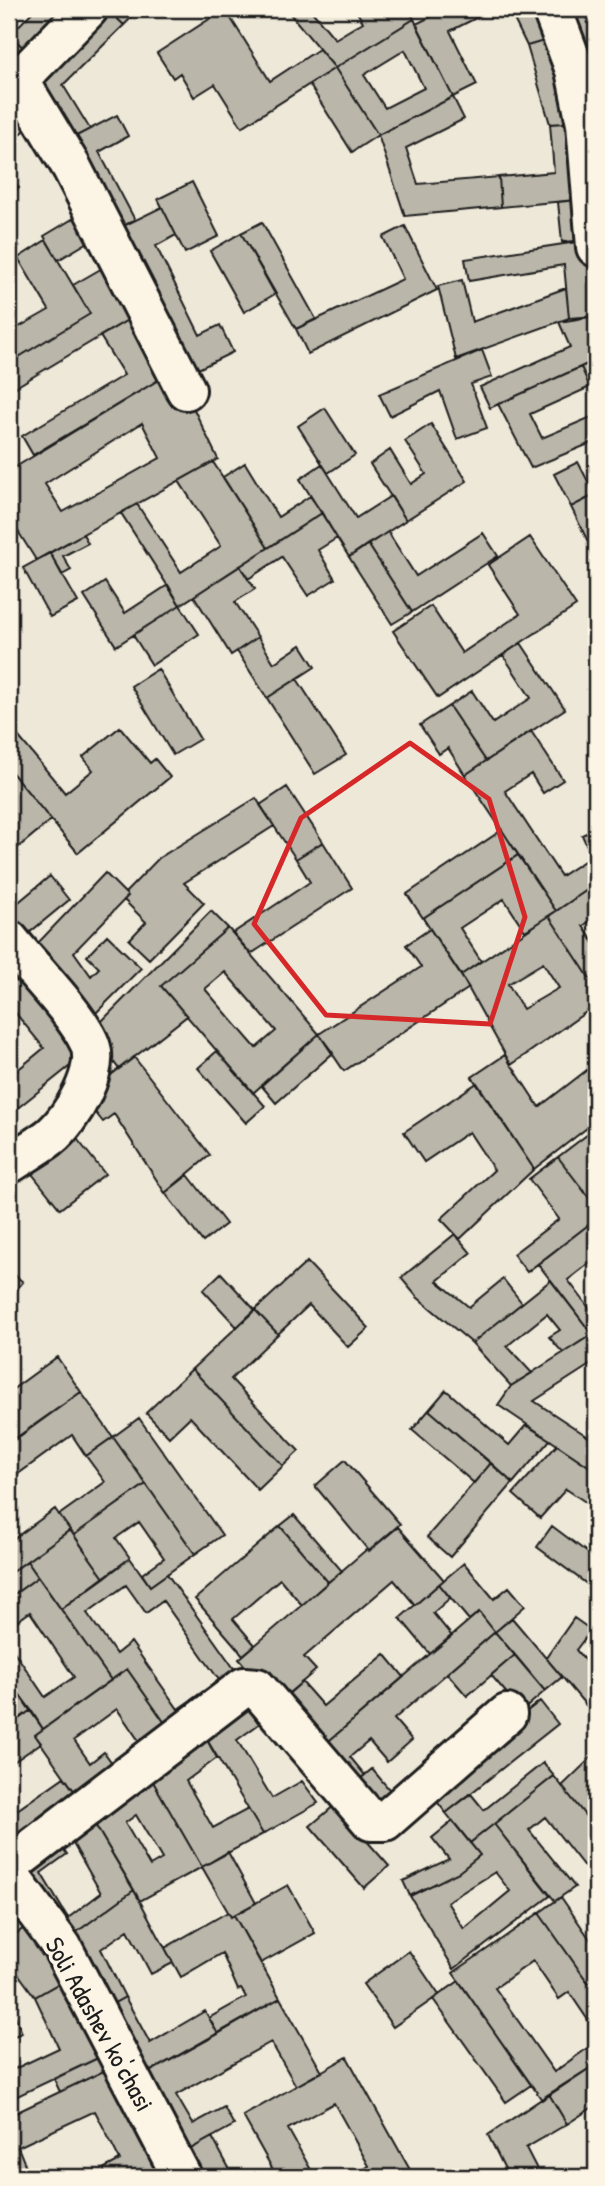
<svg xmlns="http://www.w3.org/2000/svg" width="605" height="2186" viewBox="0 0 605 2186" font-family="'Patrick Hand',sans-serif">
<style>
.building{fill:#bab6aa;stroke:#1c1c1c;stroke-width:2;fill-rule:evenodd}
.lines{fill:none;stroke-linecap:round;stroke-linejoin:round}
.minor-casing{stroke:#1c1c1c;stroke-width:44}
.minor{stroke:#fcf5e5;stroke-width:38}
.marked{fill:none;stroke:#d62828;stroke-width:5;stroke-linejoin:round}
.labels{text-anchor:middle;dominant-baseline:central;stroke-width:7;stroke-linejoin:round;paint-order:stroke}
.street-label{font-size:26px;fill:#1c1c1c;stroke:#fcf5e5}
</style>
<rect width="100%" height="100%" fill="#eee8d9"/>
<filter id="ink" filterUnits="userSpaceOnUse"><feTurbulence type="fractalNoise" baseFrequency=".0143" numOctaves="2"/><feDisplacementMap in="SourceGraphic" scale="14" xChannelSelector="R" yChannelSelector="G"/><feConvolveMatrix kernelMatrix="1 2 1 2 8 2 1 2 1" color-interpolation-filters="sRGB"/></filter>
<g filter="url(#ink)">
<path class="building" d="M35 9H78L32 56 10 35Z
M98 9H107L124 25 63 85 90 129 61 144 25 82Z
M107 9H140L124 25Z
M225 9 270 81 319 49 335 68 242 127 215 84 194 97 180 73 173 78 157 53Z
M286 9H310L335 39 363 22 355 9H377L379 12 385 9H408L414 19 335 68Z
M446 9H494L450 31 477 85 453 97 416 24Z
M509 9H540L554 38 527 46Z
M559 9H596V44L574 49Z
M414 19 453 97 378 135 335 68ZM405 50 424 88 385 108 364 75Z
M10 35 32 56 9 80V36Z
M554 38 579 122 550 124 527 46Z
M335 68 378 135 352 152 309 84Z
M453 97 464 119 406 148 418 184 499 177 501 207 405 216 378 135Z
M21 99 38 118 9 145V110Z
M117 115 128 136 99 152 135 220 109 233 61 144Z
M579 122 586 199 501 207 499 177 554 172 550 124Z
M9 177 19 188 9 197Z
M192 182 219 236 185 253 158 199Z
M586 199 590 240 562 242 558 202Z
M162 207 176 235 156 246 200 335 220 325 233 352 180 378 109 233Z
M86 211 100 235 58 260 44 236Z
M262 222 316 319 296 329 241 233Z
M405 226 437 290 308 354 296 329 403 279 383 237Z
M9 227 19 246 9 252Z
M241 233 275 294 244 312 210 251Z
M46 240 90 314 12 361 9 356V310L19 327 49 310 18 258Z
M590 240 596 316 569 318 564 265 469 281 465 259Z
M111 263 141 312 9 391V363L90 314 73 285Z
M462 280 472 322 566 288 569 318 456 359 438 286Z
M141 312 175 370 33 455 22 436 124 375 100 336Z
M596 316V360L490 408 480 387 570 347 559 322Z
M482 350 492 377 471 384 487 428 457 439 440 391 390 416 379 394Z
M596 360V384L590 387 581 367Z
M581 367 590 387 530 414 542 438 596 415V441L531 468 498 404Z
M175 370 218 459 36 560 9 517V471ZM142 423 160 458 63 512 45 484Z
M325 408 355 455 328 473 298 426Z
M431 424 467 481 406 520 370 464 390 450 411 484 426 474 405 441Z
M213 462 268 548 180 605 121 513 137 504 181 572 221 546 179 481Z
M578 462 595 495 571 507 554 474Z
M245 463 278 517 310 496 322 513 268 548 223 477Z
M322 464 356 518 391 496 406 520 349 557 300 479Z
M596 494V558L571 507Z
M322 513 337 538 318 550 335 579 308 596 282 557 248 579 240 566Z
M388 532 416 576 483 533 498 556 412 612 368 544Z
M83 534 88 543 63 556 71 570 62 575 50 553Z
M530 537 576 606 438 698 393 631 431 606 462 653 520 614 488 565Z
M368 544 412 612 392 624 349 557Z
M50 553 78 602 50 617 23 568Z
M240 566 255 589 235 602 258 637 231 655 194 596Z
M105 582 125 613 168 585 180 605 116 646 84 596Z
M180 605 199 634 152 665 133 635Z
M258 637 274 663 301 645 315 667 267 698 237 651Z
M521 643 565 709 486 761 449 706 472 691 493 723 531 698 503 655Z
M158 669 200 739 173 755 131 686Z
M297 679 346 755 315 774 267 698Z
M449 706 486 761 465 775 448 748 439 754 420 725Z
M9 725 65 793 93 770 83 757 120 727 150 763 155 759 170 777 78 853 9 769Z
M531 731 563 780 543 793 531 774 505 791 561 876 592 856 596 866V884L556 911 465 775Z
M9 769 51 820 9 855Z
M287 787 323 842 296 859 260 805Z
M256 798 274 826 184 883 204 903 149 959 129 940 146 922 124 900 128 896 125 893 159 858Z
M596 828V866L582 835Z
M502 830 518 855 423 918 407 894Z
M323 842 352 888 251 954 233 933 310 882 296 859Z
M518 855 556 911 525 931 504 899 460 928 481 961 461 975 423 918Z
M105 873 128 896 74 952 91 976 99 968 87 956 107 935 141 968 90 1019 36 945Z
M50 876 69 900 18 942 9 931V897L15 905Z
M596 884V917L583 926 596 946V988L549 916Z
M211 911 228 928 161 986 187 1016 119 1069 91 1032Z
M549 916 596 988V1005L511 1065 461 975ZM543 963 559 988 523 1009 508 984Z
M228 928 319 1034 253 1093 161 986ZM225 972 276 1031 256 1048 205 989Z
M430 929 469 988 344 1071 319 1034 421 967 406 945Z
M9 960 85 1054 9 1115V1077L44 1048 9 1005Z
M319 1034 333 1053 276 1103 261 1085Z
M217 1051 265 1106 246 1123 198 1068Z
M505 1055 539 1107 596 1063V1121L534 1169 472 1077Z
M134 1057 210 1155 165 1193 114 1114 103 1122 83 1097Z
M477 1083 534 1169 460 1239 441 1219 494 1170 469 1132 424 1162 404 1132Z
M596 1128V1165L593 1167 596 1172V1207L558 1157Z
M70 1130 105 1174 60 1209 25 1165Z
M558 1157 596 1207V1219L527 1272 513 1254 559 1219 529 1179Z
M188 1175 226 1224 203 1242 165 1193Z
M596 1219V1258L568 1280 593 1313 596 1311V1332L592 1334 538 1264Z
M455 1234 471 1253 437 1281 469 1307 503 1279 522 1303 472 1343 417 1297 401 1278Z
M307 1262 369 1328 348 1347 309 1305 278 1334 255 1310Z
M9 1270 23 1282 9 1298Z
M221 1273 255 1310 237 1327 203 1290Z
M551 1280 592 1334 563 1353 549 1337 560 1330 547 1314 507 1346 532 1373 511 1386 472 1343Z
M255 1310 278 1334 231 1379 299 1451 283 1466 192 1369Z
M596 1332V1361L534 1401 596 1442V1471L498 1405 511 1386Z
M57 1357 81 1392 13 1440 9 1434V1392Z
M192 1369 283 1466 258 1490 190 1417 169 1437 146 1413Z
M446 1390 509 1445 526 1425 550 1440 513 1483 429 1410Z
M81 1392 113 1437 86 1456 72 1435 18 1474 9 1461V1444Z
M429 1410 491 1463 474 1483 412 1430Z
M139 1418 222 1535 195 1554 113 1437Z
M113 1437 146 1484 74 1535 59 1515 105 1482 86 1456Z
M557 1445 596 1471V1509L566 1489 540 1518 513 1494Z
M345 1460 400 1524 369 1551 315 1486Z
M491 1463 513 1483 450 1557 427 1537Z
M146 1484 195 1554 150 1586 142 1574 164 1558 139 1522 116 1538 130 1558 104 1578 74 1535Z
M55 1509 70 1530 9 1574V1536L12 1540Z
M294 1515 342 1571 328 1582 280 1526Z
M280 1526 328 1582 302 1605 280 1579 233 1619 255 1645 243 1655 195 1599Z
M552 1526 596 1559V1580L591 1587 537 1547Z
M398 1527 444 1580 415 1605 394 1580 304 1657 316 1670 277 1704 239 1659 367 1549 369 1551Z
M70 1530 104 1578 61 1609 27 1561Z
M130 1558 150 1586 167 1574 245 1684 174 1736 127 1669 111 1680 61 1609ZM126 1585 146 1613 163 1601 219 1680 178 1709 131 1642 116 1654 87 1613Z
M27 1561 38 1577 9 1598V1574Z
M464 1563 494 1599 509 1587 525 1606 495 1632 479 1612 469 1620 439 1584Z
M38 1577 111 1680 43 1729 9 1680V1644L45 1697 74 1677 30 1612 9 1627V1598Z
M439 1584 450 1598 433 1613 452 1636 430 1654 400 1618Z
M479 1612 495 1632 394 1719 412 1740 387 1762 369 1741 350 1757 365 1775 349 1788 317 1751Z
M512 1618 562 1677 545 1691 495 1632Z
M574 1618 591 1630 576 1650 596 1674V1705L590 1710 546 1658Z
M495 1632 515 1655 467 1696 447 1673Z
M385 1654 404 1677 317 1751 277 1703 302 1682 323 1706Z
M515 1655 545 1691 522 1711 491 1675Z
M127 1669 174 1736 148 1754 117 1709 74 1740 90 1763 104 1752 120 1774 82 1802 35 1735Z
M9 1680 31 1710 9 1726Z
M540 1701 558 1724 446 1813 428 1790Z
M244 1702 259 1724 237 1740 272 1798 302 1781 318 1803 263 1834 203 1733Z
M31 1710 43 1729 35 1735 41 1743 9 1765V1726Z
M203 1733 217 1758 186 1781 213 1828 248 1809 263 1834 202 1867 148 1773Z
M596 1753V1829L562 1786Z
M543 1763 554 1776 470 1843 446 1813 471 1794 484 1810Z
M372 1769 400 1802 382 1818 354 1784Z
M148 1773 202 1867 140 1901 90 1816ZM136 1815 162 1859 150 1866 125 1823Z
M554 1776 596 1829V1869L590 1874 545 1817 529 1830 575 1887 555 1901 494 1824Z
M64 1777 82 1802 9 1844V1798L17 1810Z
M335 1805 389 1866 364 1888 310 1826Z
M90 1816 134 1890 63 1942 19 1869 57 1841 67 1854 41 1873 68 1918 101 1893 67 1833Z
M453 1821 480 1855 459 1872 410 1896 403 1881 449 1859 432 1838Z
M494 1824 550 1896 454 1969 410 1896 459 1872 480 1855 470 1843ZM495 1872 510 1891 464 1929 447 1902Z
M228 1852 256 1903 231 1917 202 1867Z
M288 1885 315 1933 261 1963 234 1915Z
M134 1890 173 1963 151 1974 128 1930 101 1949 125 1997 98 2012 63 1942Z
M561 1897 596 1948V1994L539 1913Z
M228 1912 231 1917 234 1915 280 1998 218 2034 209 2018 246 1997 241 1989 238 1990 222 1953 181 1977 165 1948Z
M539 1913 596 1994V2032L569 1992 559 1999 533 1961 495 1988 554 2072 596 2042V2064L542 2100 453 1973Z
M24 1928 63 1981 35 1997 9 1961V1939Z
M409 1951 439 1995 393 2027 363 1984Z
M63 1981 100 2057 9 2100V2067L10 2071 59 2048 35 1997Z
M459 1981 531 2085 506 2102 433 1999Z
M125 1997 150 2043 205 2011 218 2034 135 2080 98 2012Z
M280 1998 322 2072 296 2086 271 2042 176 2095 193 2124 224 2107 234 2125 178 2156 135 2080Z
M13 2010 22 2033 9 2038V2011Z
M100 2057 106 2070 60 2092 54 2079Z
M347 2057 414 2177H350L369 2166 334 2103 288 2129 315 2177H277L243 2116Z
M596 2064V2105L567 2124 549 2094Z
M110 2068 160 2167 140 2177H107L103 2169 120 2160 95 2111 18 2147 30 2177H10L9 2116Z
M549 2094 567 2124 526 2148 541 2177H509L488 2135Z
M212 2137 234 2177H189L178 2156Z
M160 2167 165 2177H140Z"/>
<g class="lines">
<defs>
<path id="minor" d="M552 9 575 70 586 124 596 247
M19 80 72 168 186 390
M9 90 88 9
M9 940C32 969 74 1010 89 1042 102 1069 71 1120 50 1137 37 1147 22 1155 9 1164
M9 1866 244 1687 257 1688 371 1821H385L507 1714
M9 1875 62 1947 182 2177"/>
</defs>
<use href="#minor" class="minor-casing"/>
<use href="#minor" class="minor"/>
</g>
</g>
<path class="marked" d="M410 743 489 799 525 917 490 1024 326 1015 254 924 301 818Z"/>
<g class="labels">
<g class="street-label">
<text transform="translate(100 2024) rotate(61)">Soli Adashev ko'chasi</text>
</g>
</g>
<rect width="605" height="2186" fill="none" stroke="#fcf5e5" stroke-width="35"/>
<rect x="18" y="18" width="570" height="2151" fill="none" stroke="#1c1c1c" stroke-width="2.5" filter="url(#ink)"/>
</svg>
